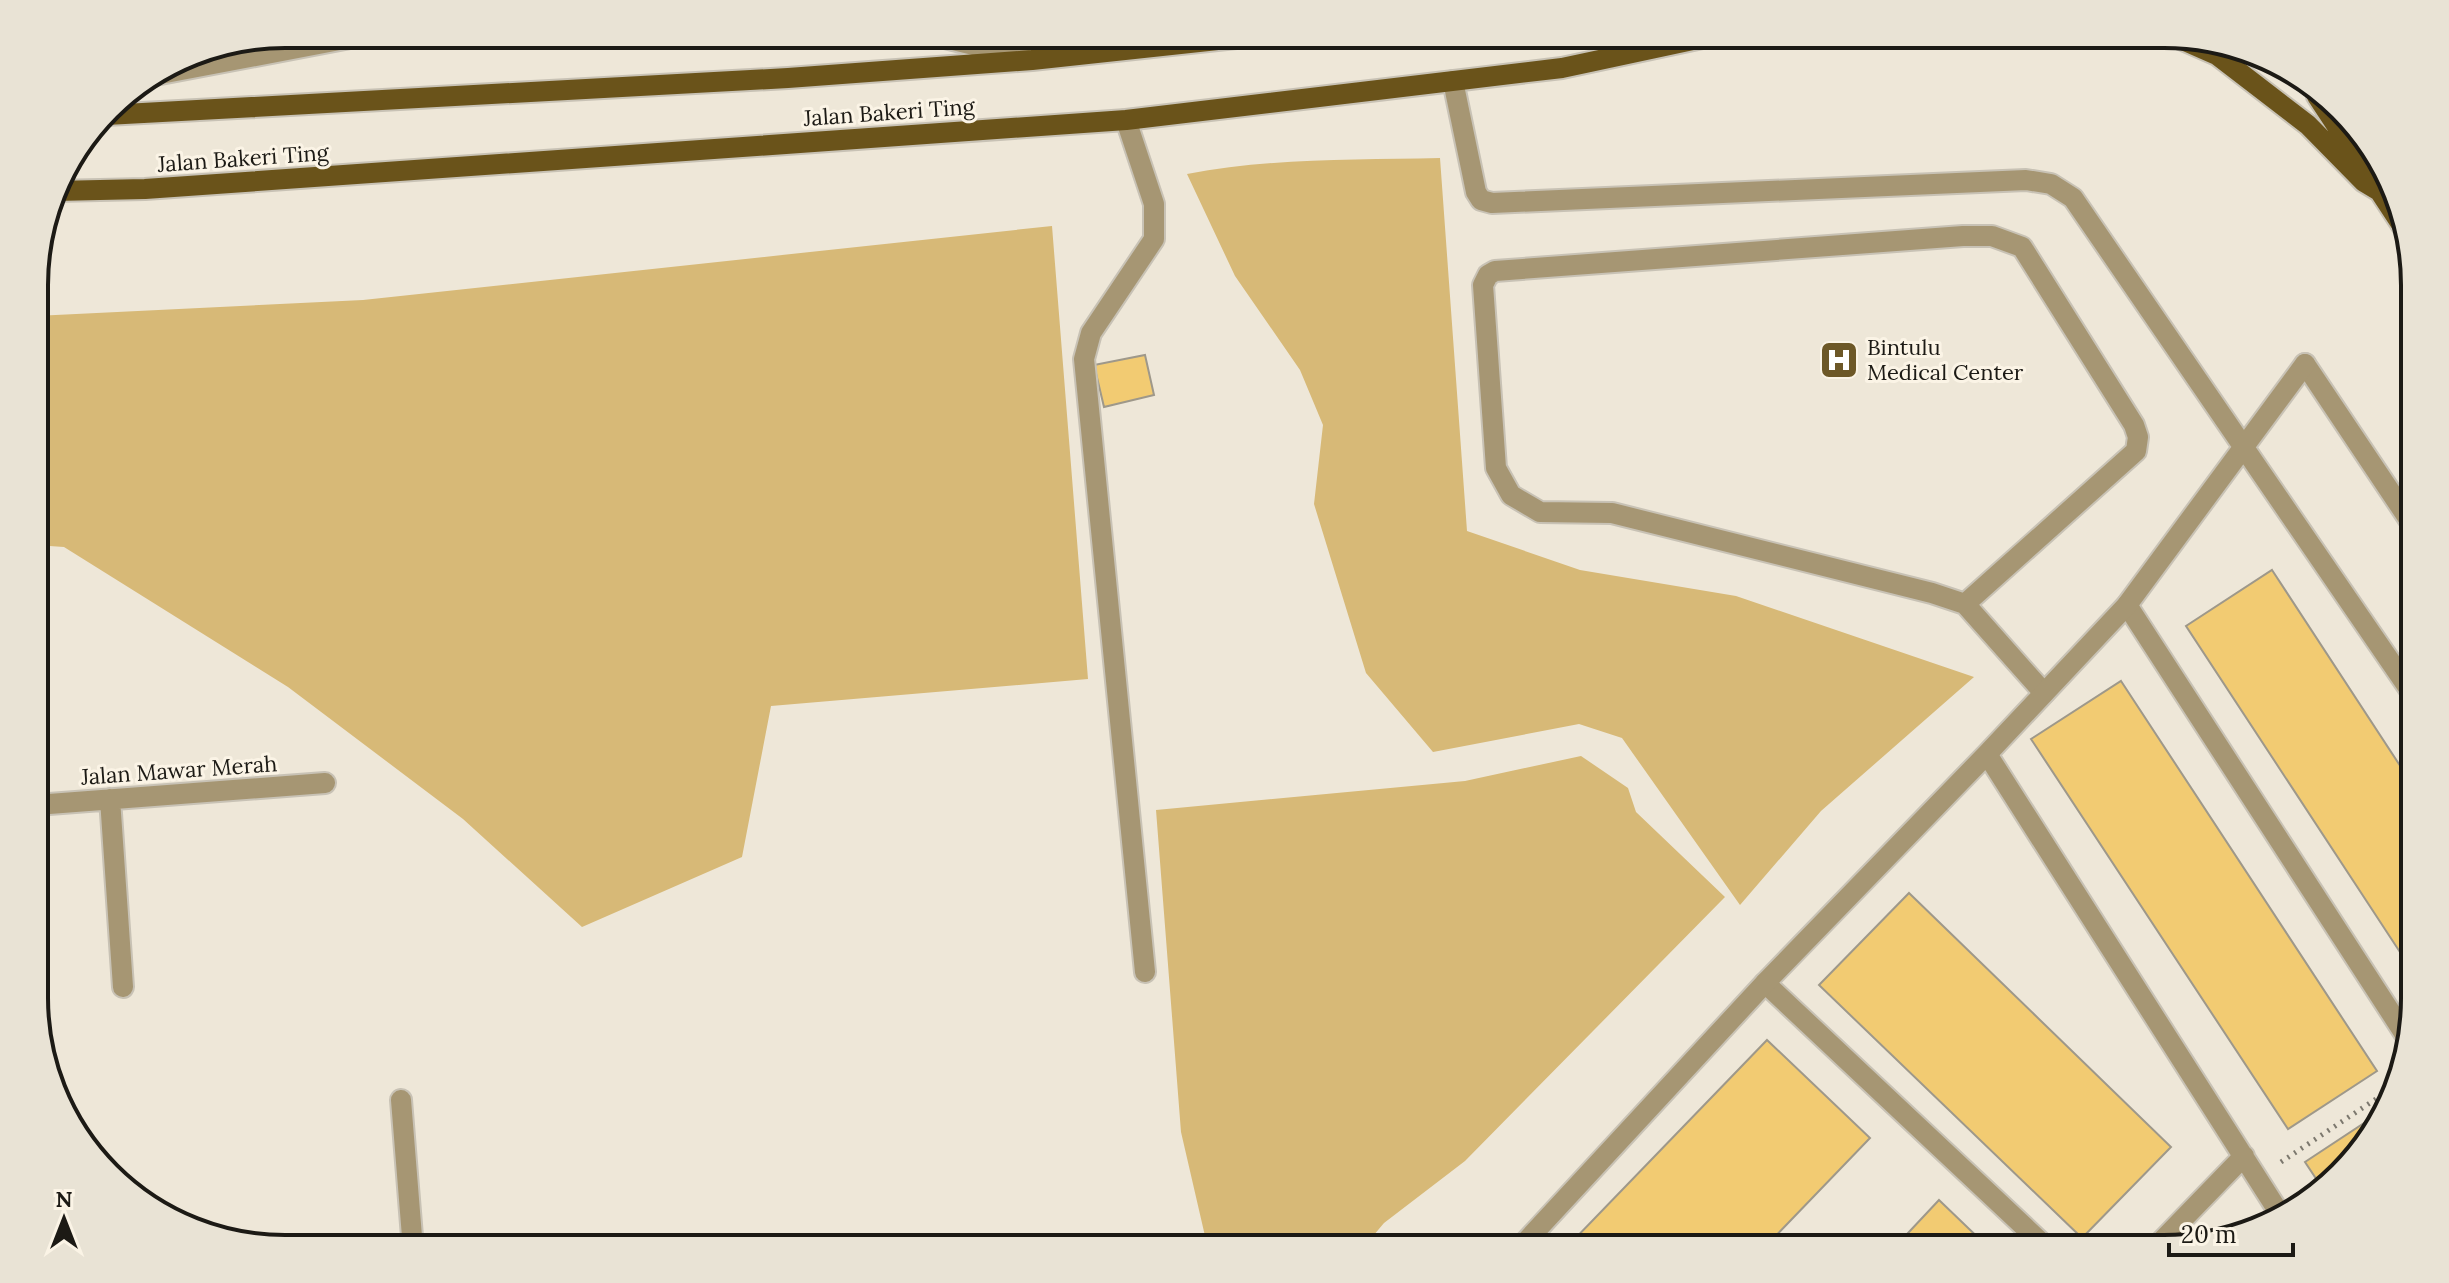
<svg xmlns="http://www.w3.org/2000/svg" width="2449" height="1283" viewBox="0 0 2449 1283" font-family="Lora,serif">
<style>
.green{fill:#d7b977}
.building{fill:#f2cb72;stroke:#9e988a;stroke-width:2}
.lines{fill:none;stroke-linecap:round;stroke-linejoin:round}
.service-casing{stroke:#c8c2b5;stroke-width:24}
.minor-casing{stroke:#c8c2b5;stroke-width:24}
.primary-casing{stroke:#c8c2b5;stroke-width:24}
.path{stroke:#7c786e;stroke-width:5;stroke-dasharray:2 6;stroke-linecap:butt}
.service{stroke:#a69673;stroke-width:20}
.minor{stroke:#a69673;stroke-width:20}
.primary{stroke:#6a531a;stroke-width:20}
.labels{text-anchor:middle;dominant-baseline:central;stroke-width:6;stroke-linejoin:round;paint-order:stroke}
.street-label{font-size:22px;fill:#1c1a15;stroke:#fbf4e6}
.poi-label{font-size:22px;fill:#1c1a15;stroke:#fbf4e6;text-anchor:start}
.rim{fill:none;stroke:#1c1a15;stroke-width:4}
</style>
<rect width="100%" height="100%" fill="#eee7d8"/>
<path class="green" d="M1440 158 1467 531 1580 570 1736 596 1974 677 1821 811 1740 905 1622 738 1579 724 1433 752 1366 673 1314 504 1323 425 1300 370 1235 276 1187 174C1270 158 1356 160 1440 158Z
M1052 226 1088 679 771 706 742 857 582 927 463 819 288 687 64 547 35 545V316L363 300Z
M1581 756 1628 788 1636 812 1725 897 1465 1161 1384 1223 1362 1249H1208L1181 1132 1156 810 1465 781Z"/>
<path class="building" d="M1145 355 1154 395 1104 407 1094 365Z
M2272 570 2414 787 2415 975 2186 626Z
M2121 681 2377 1071 2288 1129 2031 739Z
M1909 893 2171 1147 2082 1238 1819 985Z
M1767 1040 1870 1138 1763 1249H1565Z
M2390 1106 2389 1109 2321 1186 2305 1162Z
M1939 1200 1990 1249H1893Z"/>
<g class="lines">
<defs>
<path id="service" d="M929 34 1026 58
M155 75 371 34
M1126 120 1154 204V239L1091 333 1084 359 1145 972
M2305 364 2414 527
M1965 604 1932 593 1612 513 1540 512 1511 495 1496 468 1483 285 1488 275 1495 271 1963 236H1992L2022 247 2134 425 2138 437 2136 451 1965 604 2044 693
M2127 605 2406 1036
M1765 983 2048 1249"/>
<path id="minor" d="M1453 81 1476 192 1481 200 1492 203 2026 180 2051 184 2073 198 2414 696
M1987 754 2280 1214
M110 799 123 987
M36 805 325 783
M401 1100 413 1249
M2155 1248 2244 1156
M1519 1249 1765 983 1987 754 2127 605 2305 364"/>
<path id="primary" d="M2176 37 2217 55 2308 125 2364 182 2379 191
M2317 96 2403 227
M106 115 788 78 1032 60 1274 34
M55 191 145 189 1126 120 1562 68 1721 34"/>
</defs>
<use href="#service" class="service-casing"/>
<use href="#minor" class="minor-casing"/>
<use href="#primary" class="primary-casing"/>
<path class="path" d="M2281 1162 2394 1087"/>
<use href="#service" class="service"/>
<use href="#minor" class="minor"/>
<use href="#primary" class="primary"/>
</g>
<defs>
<symbol id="hospital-square" viewBox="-11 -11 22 22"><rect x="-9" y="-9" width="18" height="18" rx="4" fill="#6d5827" stroke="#fbf4e6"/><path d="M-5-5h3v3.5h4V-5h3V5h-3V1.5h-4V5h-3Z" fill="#fff"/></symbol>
</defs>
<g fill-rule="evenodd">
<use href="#hospital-square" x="1817" y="338" width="44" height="44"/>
</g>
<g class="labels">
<g class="street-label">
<text transform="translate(889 112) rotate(-4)">Jalan Bakeri Ting</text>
<text transform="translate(243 158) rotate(-4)">Jalan Bakeri Ting</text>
<text transform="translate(179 770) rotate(-4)">Jalan Mawar Merah</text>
</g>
<g class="poi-label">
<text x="1867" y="347">Bintulu<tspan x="1867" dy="25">Medical Center</tspan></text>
</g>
</g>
<path d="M0 0H2449V1283H0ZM285 48H2164A237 237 0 0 1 2401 285V998A237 237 0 0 1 2164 1235H285A237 237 0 0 1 48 998V285A237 237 0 0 1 285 48Z" fill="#e9e3d5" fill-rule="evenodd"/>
<path class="rim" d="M285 48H2164A237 237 0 0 1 2401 285V998A237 237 0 0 1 2164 1235H285A237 237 0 0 1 48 998V285A237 237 0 0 1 285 48Z"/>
<g transform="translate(64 1219)" stroke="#fbf4e6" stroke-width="6" paint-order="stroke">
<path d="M0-6L14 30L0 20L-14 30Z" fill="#1c1a15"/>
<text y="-12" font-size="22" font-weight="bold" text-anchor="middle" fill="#1c1a15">N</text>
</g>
<path d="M2169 1243v12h124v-12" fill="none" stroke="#1c1a15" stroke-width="4"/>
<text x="2181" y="1243" font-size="24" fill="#1c1a15" stroke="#fbf4e6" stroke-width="6" paint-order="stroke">20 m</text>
</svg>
